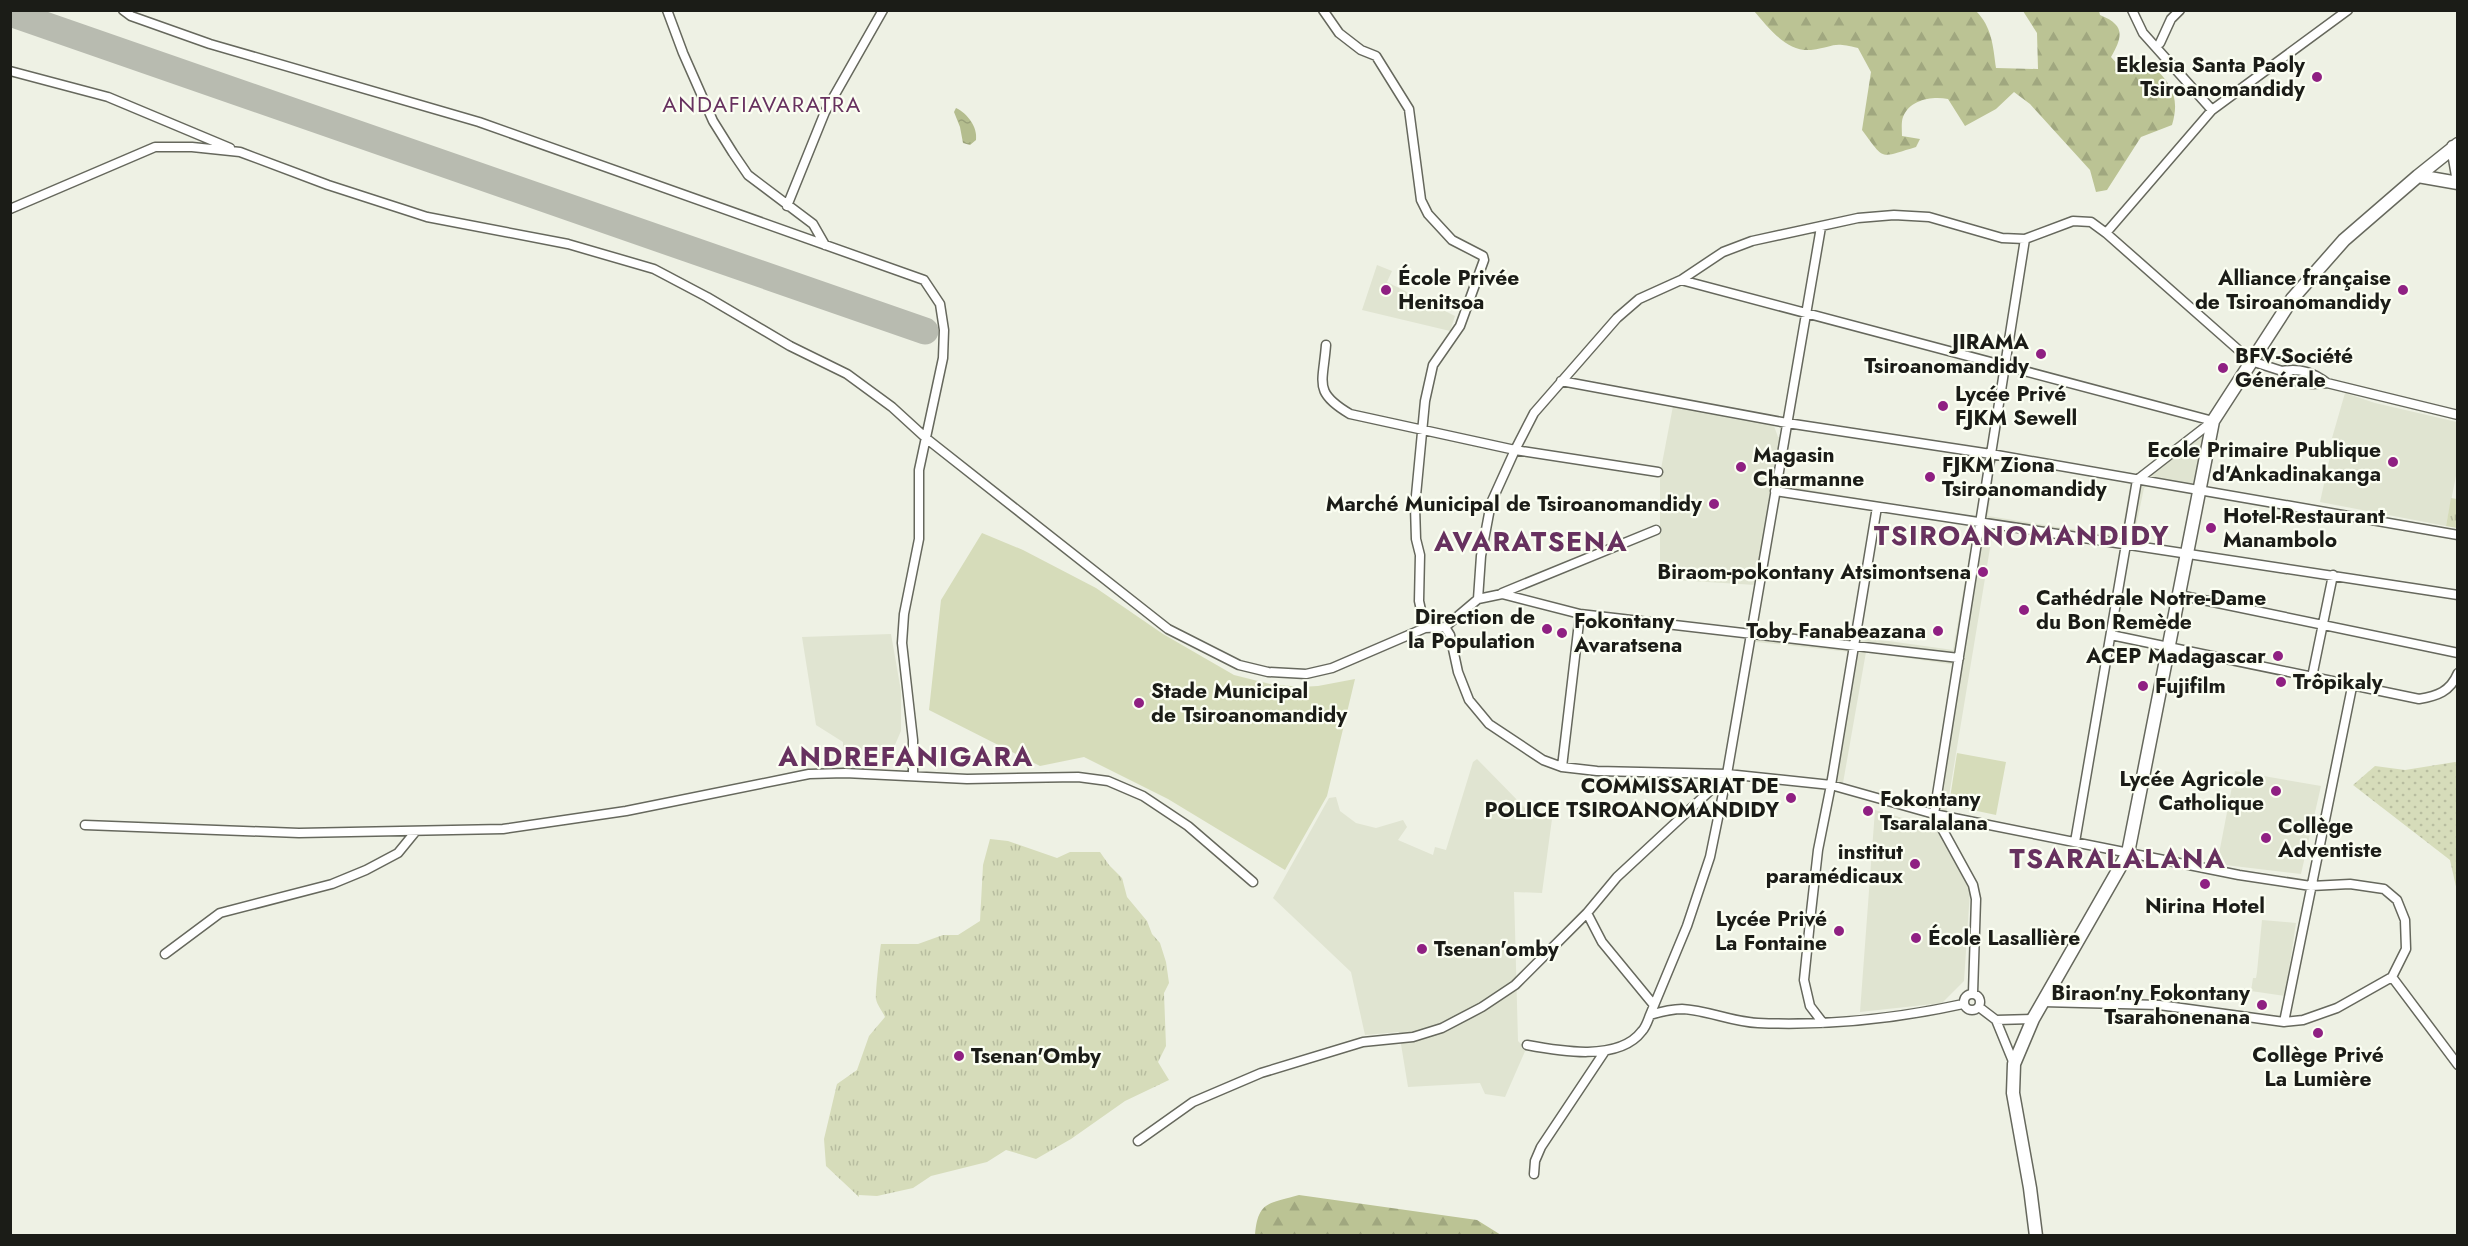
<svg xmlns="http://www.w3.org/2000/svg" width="2468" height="1246" viewBox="0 0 2468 1246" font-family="Jost,sans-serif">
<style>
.built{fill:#e0e4d1;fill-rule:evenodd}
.grass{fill:url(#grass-dots)}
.forest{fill:url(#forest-firs)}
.park{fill:url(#park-tufts)}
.pitch{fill:#d6dcba}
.water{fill:url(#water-ripples)}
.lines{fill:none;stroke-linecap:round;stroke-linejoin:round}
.taxiway{stroke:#b8bbb0;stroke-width:27}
.street-casing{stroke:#66685d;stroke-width:11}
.secondary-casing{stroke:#66685d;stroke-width:15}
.street{stroke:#fff;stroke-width:8}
.secondary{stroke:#fff;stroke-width:12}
.poi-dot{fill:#8f2082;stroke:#fbfef2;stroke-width:2}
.labels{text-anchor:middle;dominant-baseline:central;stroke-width:4.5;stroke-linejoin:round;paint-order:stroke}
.poi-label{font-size:21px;font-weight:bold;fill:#1b1c17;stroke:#fbfef2;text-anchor:start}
.neighbourhood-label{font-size:22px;letter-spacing:1.5px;fill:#67315f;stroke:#fbfef2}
.district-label{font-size:27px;font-weight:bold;letter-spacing:1.5px;fill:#67315f;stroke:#fbfef2}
</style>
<defs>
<pattern id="grass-dots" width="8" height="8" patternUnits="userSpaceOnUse" patternTransform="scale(1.5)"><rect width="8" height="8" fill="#d6dcba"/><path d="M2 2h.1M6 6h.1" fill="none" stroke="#b7bc9f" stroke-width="1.8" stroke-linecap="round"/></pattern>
<pattern id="forest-firs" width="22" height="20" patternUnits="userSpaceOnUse" patternTransform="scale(1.5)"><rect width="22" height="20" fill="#bbc394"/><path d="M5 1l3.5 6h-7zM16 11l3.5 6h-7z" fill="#a0a77f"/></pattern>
<pattern id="park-tufts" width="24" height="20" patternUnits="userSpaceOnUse" patternTransform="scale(1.5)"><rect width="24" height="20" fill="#d6dcba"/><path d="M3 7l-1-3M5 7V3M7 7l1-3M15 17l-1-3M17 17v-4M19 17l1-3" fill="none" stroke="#b7bc9f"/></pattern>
<pattern id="water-ripples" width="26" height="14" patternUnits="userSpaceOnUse" patternTransform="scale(1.5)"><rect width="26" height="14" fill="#b4bd8e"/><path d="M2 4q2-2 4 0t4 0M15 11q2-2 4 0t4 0" fill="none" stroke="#9aa27a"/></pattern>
</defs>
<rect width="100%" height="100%" fill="#eef1e4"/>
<path class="built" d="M1377 265 1392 271 1387 282 1455 316 1450 331 1362 310Z
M2345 393 2375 403 2457 422V471L2446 526 2320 502 2334 439 2332 438Z
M1673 406 1769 422 1774 426 1778 437 1789 439 1781 485 1976 518 1983 478 1993 479 1988 516 2121 537 2131 481 2195 429 2204 437 2195 488 2153 481 2144 488 2131 550 2064 539 1994 524 1946 814 1932 811 1956 665 1866 652 1843 783 1827 779 1850 652 1756 642 1748 632 1755 585 1660 579V474ZM1777 495 1872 509 1851 640 1756 629ZM1881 511 1967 524 1973 535 1953 650 1860 637Z
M891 634 901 691V731L890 756H843V742L816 725 802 637Z
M1477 759 1532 815 1552 819 1542 893 1514 892 1518 1041 1526 1049 1505 1097 1485 1094 1480 1083 1408 1087 1399 1032 1365 1035 1351 972 1273 898 1329 798 1336 797 1340 811 1356 823 1376 828 1403 820 1407 827 1398 840 1433 855 1435 847 1446 850 1473 762Z
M2235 771 2321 786 2301 874 2217 864Z
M1875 810 1920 823 1919 825 1938 832 1970 891 1964 981 1942 1003 1860 1012Z
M2262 920 2296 923 2285 996 2251 991 2253 978H2256L2257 972Z"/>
<path class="grass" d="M2455 762 2458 763 2457 891 2450 860 2353 785 2375 766 2405 770Z"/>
<path class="forest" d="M1754 11H1976C1992 27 1993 46 1996 68L2038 69 2037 33 2023 11H2099L2100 15C2125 25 2123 36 2111 57 2124 73 2134 73 2153 66 2172 85 2180 98 2172 125L2141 137 2107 190 2096 192 2090 170 2030 104 2014 92 1996 109 1965 126 1948 99C1933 96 1910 99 1903 117 1901 122 1902 131 1902 136L1920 139 1916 147C1879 158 1885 161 1862 130L1871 72 1858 48C1831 41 1835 47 1811 50 1786 52 1768 27 1754 11Z
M1299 1195 1477 1220 1501 1235H1255C1258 1200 1269 1204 1299 1195Z"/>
<path class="park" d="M2451 498 2457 499V528L2446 526Z
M990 839 1008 841 1057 858 1070 852H1100L1109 865 1122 878 1127 897 1147 921 1152 934 1160 943 1166 962 1169 983 1164 993 1166 1046 1158 1062 1169 1080 1125 1101 1071 1139 1036 1159 1006 1150 987 1162 931 1176 913 1188 877 1196 859 1195V1197L826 1166 824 1139 837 1084 857 1070 869 1036 885 1017C883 1012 877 1005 876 999 875 996 880 948 881 944H918L943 935H958L980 921 983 865Z"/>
<path class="pitch" d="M982 533 1023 550 1096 588 1163 634 1234 675 1270 684 1300 687 1318 686 1355 679 1327 796 1285 870 1168 799 1084 757 1040 766 929 710 941 600Z
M1957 753 2006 762 1996 815 1949 805Z"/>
<path class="water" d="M956 108C967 113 978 127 976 140L970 145 963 143 960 127 954 112Z"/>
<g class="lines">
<path class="taxiway" d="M10 13 925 331"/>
<defs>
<path id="street" d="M123 10 131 16 210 44 479 122 924 280 940 304 944 330 943 358 919 470V539L904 614 902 643 913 740V776
M667 10 683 53 713 121 733 153 748 175 813 224 825 245
M1323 10 1339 33 1361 50 1376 56 1409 109 1421 200 1428 214 1452 240 1483 256 1484 260 1460 326 1433 365 1425 401 1415 506 1416 539 1420 555 1419 601 1425 628
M2132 10 2143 33 2212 110
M2160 43 2171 19 2180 10
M10 71 108 97 230 148
M787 206 825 112 883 10
M10 209 155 147H192L240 152 328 185 427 217 568 244 654 269 707 297 790 346 847 374 892 407 927 439 1168 629 1239 665 1268 672 1306 674 1332 668 1425 628 1445 627 1450 635 1458 672 1469 700 1489 724 1543 760 1562 767 1597 771 1727 774 1831 785 1934 814 2239 875 2311 886 2350 884 2384 889 2397 900 2405 920 2406 949 2392 977 2337 1008 2303 1020 2284 1022
M2106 233 2212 110 2348 10
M1681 280 2213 421
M1326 345C1323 384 1313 392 1350 414L1515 450 1658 472
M2282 371C2300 368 2313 372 2327 383
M1561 381 1787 423 1991 454 2458 535
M1775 491 2458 595
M1502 593 1656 530
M2179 595 2458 653
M1478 599 1502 594 1580 614 1959 658
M1445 627 1478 599 1481 556 1491 503 1515 450 1534 413 1617 318 1639 299 1681 280 1723 252 1752 241 1858 218 1894 215 1929 217 2002 238 2025 239
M2111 635 2419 699C2437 696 2450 692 2458 673
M2312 677 2333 575
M1562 767 1580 614
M85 825 299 833 503 829 626 811 809 774 845 773 967 779 1078 777 1108 781 1143 796 1188 826 1253 882
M2075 842 2137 480 2213 421
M1587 913 1602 942 1653 1004
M165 954 220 913 332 884 366 870 398 853 416 831
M2392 977 2458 1065
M1973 993 1976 899 1973 885 1934 814 2025 239 2073 221 2091 222 2106 233 2251 361 2282 371 2292 380 2312 384 2327 383 2458 415
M1964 1002a8 8 0 1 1 16 0a8 8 0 1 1-16 0Z
M2043 1002 2159 1005 2284 1022 2352 687
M1979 1007 1996 1020 2014 1064
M1650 1015 1687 926 1710 857 1727 774 1821 227
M1996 1020 2033 1019
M1823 1023 1810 1006 1804 980 1811 912 1818 850 1831 785 1877 507
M1527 1045C1559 1051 1619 1062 1642 1031 1646 1027 1648 1020 1650 1015 1660 1012 1671 1009 1682 1009 1707 1010 1732 1022 1758 1023 1828 1026 1895 1019 1963 1004
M1138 1141 1193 1102 1261 1073 1363 1042 1413 1037 1442 1028 1482 1007 1515 985 1587 913 1617 877 1727 775
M1534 1174 1535 1161 1541 1147 1605 1051"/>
<path id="secondary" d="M2453 147 2458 176
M2418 176 2458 144
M2036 1236 2030 1188 2013 1093 2014 1064 2033 1019 2128 853 2213 421 2292 299 2344 240 2418 176 2458 183"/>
</defs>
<use href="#street" class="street-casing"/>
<use href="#secondary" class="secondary-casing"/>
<use href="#street" class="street"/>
<use href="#secondary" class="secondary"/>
</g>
<g class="poi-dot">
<circle cx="2317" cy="77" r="6"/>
<circle cx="1386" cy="290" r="6"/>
<circle cx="2403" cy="290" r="6"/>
<circle cx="2041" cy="354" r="6"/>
<circle cx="2223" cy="368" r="6"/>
<circle cx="1943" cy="406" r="6"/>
<circle cx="2393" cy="462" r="6"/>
<circle cx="1741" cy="467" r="6"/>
<circle cx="1930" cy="477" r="6"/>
<circle cx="1714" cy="504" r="6"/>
<circle cx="2211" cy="528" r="6"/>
<circle cx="1983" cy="572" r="6"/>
<circle cx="2024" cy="610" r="6"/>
<circle cx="1547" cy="629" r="6"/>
<circle cx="1938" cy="631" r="6"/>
<circle cx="1562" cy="633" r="6"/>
<circle cx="2278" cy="656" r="6"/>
<circle cx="2281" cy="682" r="6"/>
<circle cx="2143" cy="686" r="6"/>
<circle cx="1139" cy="703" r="6"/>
<circle cx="2276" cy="791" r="6"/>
<circle cx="1791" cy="798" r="6"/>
<circle cx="1868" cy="811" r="6"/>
<circle cx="2266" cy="838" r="6"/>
<circle cx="1915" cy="864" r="6"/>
<circle cx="2205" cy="884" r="6"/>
<circle cx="1839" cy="931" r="6"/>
<circle cx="1916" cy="938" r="6"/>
<circle cx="1422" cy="949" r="6"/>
<circle cx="2262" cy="1005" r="6"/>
<circle cx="2318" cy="1033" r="6"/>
<circle cx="959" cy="1056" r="6"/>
</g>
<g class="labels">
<g class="poi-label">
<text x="2305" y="65" text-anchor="end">Eklesia Santa Paoly<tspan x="2305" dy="24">Tsiroanomandidy</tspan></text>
<text x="1398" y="278">École Privée<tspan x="1398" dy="24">Henitsoa</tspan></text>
<text x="2391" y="278" text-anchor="end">Alliance française<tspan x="2391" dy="24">de Tsiroanomandidy</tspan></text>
<text x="2029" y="342" text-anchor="end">JIRAMA<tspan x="2029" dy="24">Tsiroanomandidy</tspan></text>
<text x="2235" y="356">BFV-Société<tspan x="2235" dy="24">Générale</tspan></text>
<text x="1955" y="394">Lycée Privé<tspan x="1955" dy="24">FJKM Sewell</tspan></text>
<text x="2381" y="450" text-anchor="end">Ecole Primaire Publique<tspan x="2381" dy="24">d'Ankadinakanga</tspan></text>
<text x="1753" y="455">Magasin<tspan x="1753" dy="24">Charmanne</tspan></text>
<text x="1942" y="465">FJKM Ziona<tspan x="1942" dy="24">Tsiroanomandidy</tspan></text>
<text x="1702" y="504" text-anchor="end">Marché Municipal de Tsiroanomandidy</text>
<text x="2223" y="516">Hotel-Restaurant<tspan x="2223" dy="24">Manambolo</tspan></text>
<text x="1971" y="572" text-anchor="end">Biraom-pokontany Atsimontsena</text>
<text x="2036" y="598">Cathédrale Notre-Dame<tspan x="2036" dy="24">du Bon Remède</tspan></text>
<text x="1535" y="617" text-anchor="end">Direction de<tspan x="1535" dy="24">la Population</tspan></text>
<text x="1574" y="621">Fokontany<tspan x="1574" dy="24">Avaratsena</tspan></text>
<text x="1926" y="631" text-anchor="end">Toby Fanabeazana</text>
<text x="2266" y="656" text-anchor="end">ACEP Madagascar</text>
<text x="2293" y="682">Trôpikaly</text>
<text x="2155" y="686">Fujifilm</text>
<text x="1151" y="691">Stade Municipal<tspan x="1151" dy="24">de Tsiroanomandidy</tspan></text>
<text x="2264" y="779" text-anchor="end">Lycée Agricole<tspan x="2264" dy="24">Catholique</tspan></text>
<text x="1779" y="786" text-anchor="end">COMMISSARIAT DE<tspan x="1779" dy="24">POLICE TSIROANOMANDIDY</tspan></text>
<text x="1880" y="799">Fokontany<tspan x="1880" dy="24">Tsaralalana</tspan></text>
<text x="2278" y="826">Collège<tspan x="2278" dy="24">Adventiste</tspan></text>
<text x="1903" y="852" text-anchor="end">institut<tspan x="1903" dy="24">paramédicaux</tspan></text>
<text x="2205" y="906" text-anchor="middle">Nirina Hotel</text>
<text x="1827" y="919" text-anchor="end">Lycée Privé<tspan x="1827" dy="24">La Fontaine</tspan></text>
<text x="1928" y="938">École Lasallière</text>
<text x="1434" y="949">Tsenan'omby</text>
<text x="2250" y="993" text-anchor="end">Biraon'ny Fokontany<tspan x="2250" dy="24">Tsarahonenana</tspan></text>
<text x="2318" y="1055" text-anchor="middle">Collège Privé<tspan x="2318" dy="24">La Lumière</tspan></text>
<text x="971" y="1056">Tsenan'Omby</text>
</g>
<g class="neighbourhood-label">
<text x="762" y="104">ANDAFIAVARATRA</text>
</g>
<g class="district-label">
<text x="2022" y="535">TSIROANOMANDIDY</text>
<text x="1531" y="541">AVARATSENA</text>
<text x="906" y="756">ANDREFANIGARA</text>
<text x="2118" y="858">TSARALALANA</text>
</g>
</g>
<rect width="2468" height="1246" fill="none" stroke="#1b1c17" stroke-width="24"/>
</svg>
